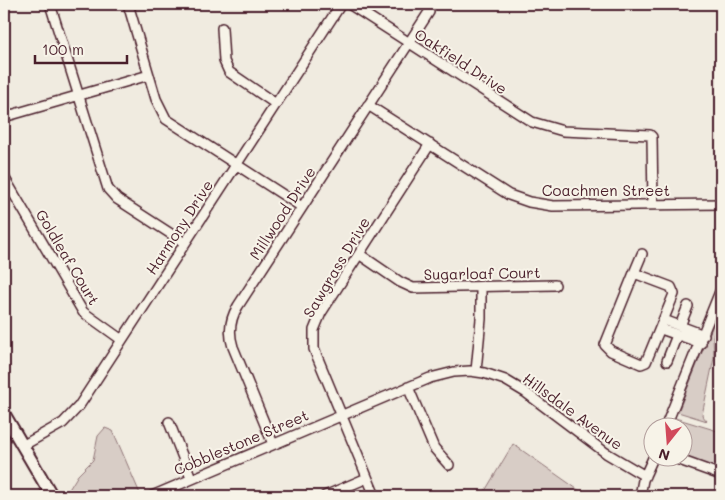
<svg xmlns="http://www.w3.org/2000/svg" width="725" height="500" viewBox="0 0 725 500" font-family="Mali,sans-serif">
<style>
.green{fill:#d8cdc6;stroke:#917678}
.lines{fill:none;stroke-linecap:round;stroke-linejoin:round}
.minor-casing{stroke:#4a1f2b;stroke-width:12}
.major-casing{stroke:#4a1f2b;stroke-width:15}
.minor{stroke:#f7f3e8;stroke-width:9}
.major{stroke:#f7f3e8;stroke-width:11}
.labels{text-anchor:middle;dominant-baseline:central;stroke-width:4;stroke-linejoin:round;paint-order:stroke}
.street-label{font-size:15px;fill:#4a1f2b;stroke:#f7f3e8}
</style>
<rect width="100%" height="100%" fill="#f0ebe0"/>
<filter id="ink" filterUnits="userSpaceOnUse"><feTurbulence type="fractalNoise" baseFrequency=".02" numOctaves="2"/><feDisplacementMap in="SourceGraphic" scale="10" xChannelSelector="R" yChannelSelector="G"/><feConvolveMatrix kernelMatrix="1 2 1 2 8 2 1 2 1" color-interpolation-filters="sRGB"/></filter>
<g filter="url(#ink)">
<path class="green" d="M721 305V320L713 336 714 358 702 415 707 421 678 412Z
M675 418 721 432V471L683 456 682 428H672Z
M105 428 113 431 141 496H65L78 475 93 460 98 436Z
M513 444 587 496H482Z"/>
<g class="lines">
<defs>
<path id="minor" d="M50 4 108 189 117 199 185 243
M128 4 156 99 166 119 302 207
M349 4 532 122 563 131 650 135 652 137 653 205
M222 28 224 61 229 72 276 104
M368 105 509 195 529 202 553 206 721 204
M4 117 149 75
M4 177 83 312 122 340
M359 254 400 282 413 288 555 285
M634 273 605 345 611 351 641 364 646 362 674 294 671 287 634 273 642 254
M664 320 704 335
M680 326 688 306
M661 329 701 343
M667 361 677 335
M476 371 481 319V287
M408 387 434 448 449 465
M169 422 191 478
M665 428 721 289
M273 444 233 347C228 332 230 319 238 306L429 12
M22 446 63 423 79 406 341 4
M674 458 721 475
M152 496 430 378 454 372 470 371 484 373 505 380 525 392 606 453 645 476
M325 496 367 478
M375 496 314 349V330L321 313 430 144
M640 496 643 480 653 458"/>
<path id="major" d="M4 414 52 496"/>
</defs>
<use href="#minor" class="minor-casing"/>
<use href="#major" class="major-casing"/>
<use href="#minor" class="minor"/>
<use href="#major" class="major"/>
</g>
</g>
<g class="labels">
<g class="street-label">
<text transform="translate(461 61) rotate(33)">Oakfield Drive</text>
<text x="606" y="190">Coachmen Street</text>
<text transform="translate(282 213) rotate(-57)">Millwood Drive</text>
<text transform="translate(179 227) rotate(-57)">Harmony Drive</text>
<text transform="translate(68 257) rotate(59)">Goldleaf Court</text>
<text transform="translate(336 267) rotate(-59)">Sawgrass Drive</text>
<text transform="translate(482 273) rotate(-1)">Sugarloaf Court</text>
<text transform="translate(573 411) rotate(36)">Hillsdale Avenue</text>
<text transform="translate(241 442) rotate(-23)">Cobblestone Street</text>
</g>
</g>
<rect width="725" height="500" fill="none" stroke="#f7f3e8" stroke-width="20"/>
<rect x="10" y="10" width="705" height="480" fill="none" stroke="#4a1f2b" stroke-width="2" filter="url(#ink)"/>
<g transform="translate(668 442) rotate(197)"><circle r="24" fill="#f7f3e8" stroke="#b29e9c"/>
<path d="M0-4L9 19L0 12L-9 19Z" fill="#d1495b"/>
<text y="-8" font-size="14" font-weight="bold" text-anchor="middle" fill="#4a1f2b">N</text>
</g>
<path d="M35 55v8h92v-8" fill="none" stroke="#4a1f2b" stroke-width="2.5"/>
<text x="42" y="55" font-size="15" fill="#4a1f2b" stroke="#f7f3e8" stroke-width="4" paint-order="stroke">100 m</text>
</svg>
